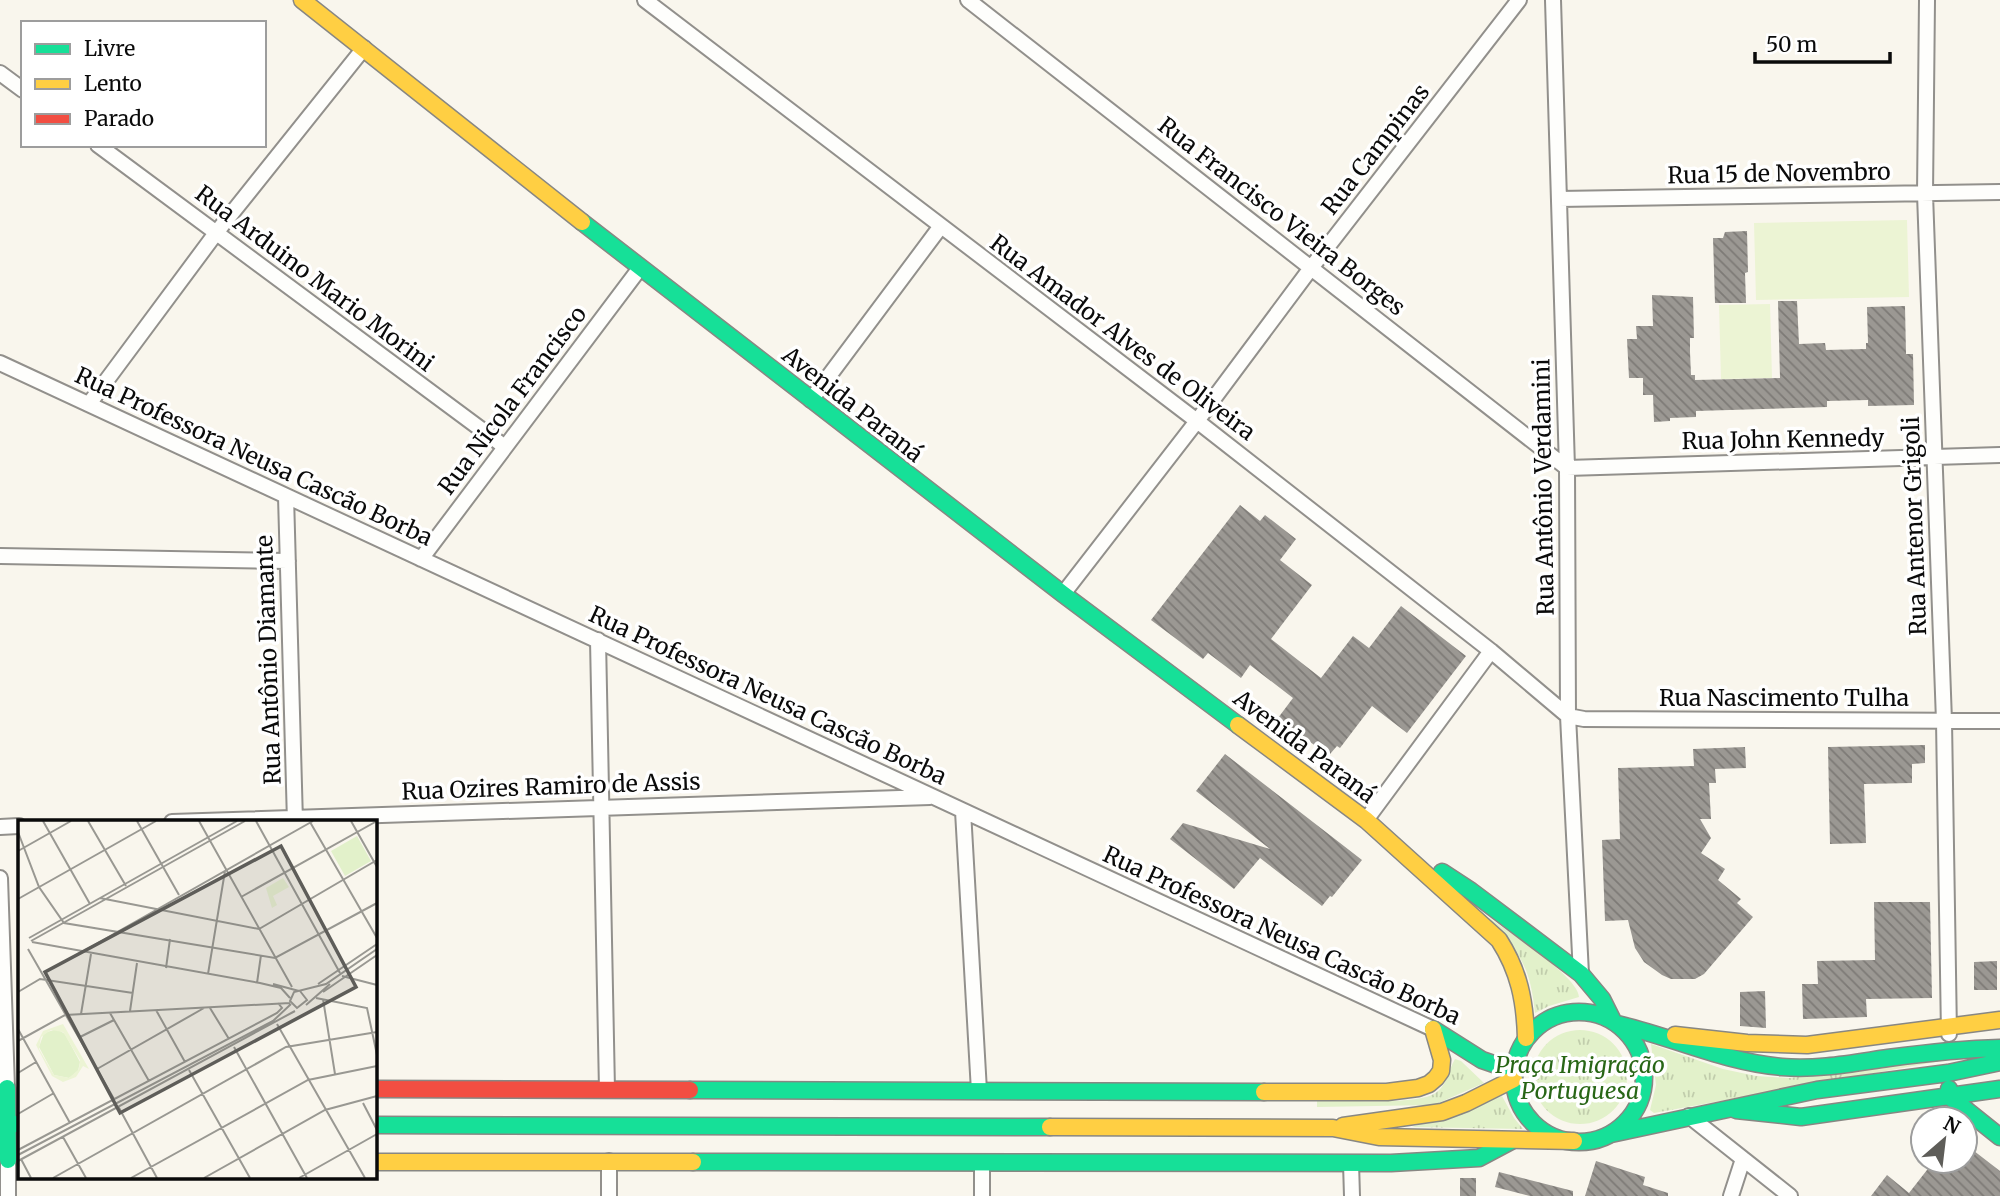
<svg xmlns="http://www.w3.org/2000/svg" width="2000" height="1196" viewBox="0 0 2000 1196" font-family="Merriweather,serif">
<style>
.grass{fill:url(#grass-tufts)}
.pitch{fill:#ecf4d4}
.building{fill:url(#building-back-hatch)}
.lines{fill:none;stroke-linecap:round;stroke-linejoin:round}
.street-casing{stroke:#92908c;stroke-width:18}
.fast-casing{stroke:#888783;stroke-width:19}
.slow-casing{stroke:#888783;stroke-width:19}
.jam-casing{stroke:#888783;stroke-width:19}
.street{stroke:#fefefc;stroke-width:14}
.fast{stroke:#16e098;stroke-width:16}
.slow{stroke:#ffcf43;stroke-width:16}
.jam{stroke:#f24e42;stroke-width:16}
.labels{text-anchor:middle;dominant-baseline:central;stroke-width:7;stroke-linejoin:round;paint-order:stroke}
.street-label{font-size:23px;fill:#0a0a0a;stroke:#fff}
.park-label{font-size:23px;font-style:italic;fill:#286616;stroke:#fff}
.inset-road{fill:none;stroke:#999892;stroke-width:2}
.view{fill:#5e5d59;fill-opacity:0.15;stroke:#5e5d59;stroke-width:3.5}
.inset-edge{fill:none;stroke:#0a0a0a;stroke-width:3.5}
</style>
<defs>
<pattern id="grass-tufts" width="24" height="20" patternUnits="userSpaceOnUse" patternTransform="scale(1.75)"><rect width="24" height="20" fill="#e2f1ca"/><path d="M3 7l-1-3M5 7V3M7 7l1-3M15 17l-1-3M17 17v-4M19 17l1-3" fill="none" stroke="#c1cdac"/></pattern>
<pattern id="building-back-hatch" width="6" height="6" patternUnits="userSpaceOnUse" patternTransform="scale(1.75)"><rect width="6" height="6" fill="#9b9893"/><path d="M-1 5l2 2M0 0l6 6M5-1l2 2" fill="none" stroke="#7d7a76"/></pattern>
</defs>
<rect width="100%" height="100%" fill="#f9f6ed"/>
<path class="grass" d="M1488 917C1507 931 1578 976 1579 997L1549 1006 1535 1013C1530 964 1519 953 1488 917Z
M1533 1077a47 47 0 1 1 94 0a47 47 0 1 1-94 0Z
M1651 1044 1723 1069 1756 1076 1789 1078 1963 1057 1654 1113 1650 1110 1656 1085Z
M1455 1059 1461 1061 1484 1083 1434 1105 1317 1107V1100C1342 1100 1420 1106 1437 1092 1448 1083 1448 1071 1455 1059Z
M1502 1096 1514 1118 1523 1129 1412 1127Z"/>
<path class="pitch" d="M1907 220 1909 297 1756 300 1754 223Z
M1770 304 1772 378 1721 379 1719 305Z"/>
<path class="building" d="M1747 231 1748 272 1745 273 1746 303H1715L1713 238H1723L1725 232Z
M1652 295 1693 297 1694 338H1690V352L1691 375H1695V380L1780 378 1778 301H1797L1799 344 1825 343 1826 350 1866 349V343H1868L1867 307 1905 306 1906 354H1913L1914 405 1868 406V400L1827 401V407L1696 411V417L1670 418V421L1654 422 1653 395H1643V378H1629L1627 339H1637L1636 326H1653Z
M1240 505 1260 521 1265 515 1296 539 1280 560 1312 585 1271 639 1321 678 1353 636 1369 648 1401 606 1466 656 1407 733 1372 706 1340 748 1337 746 1330 754 1323 748 1321 750 1278 718 1293 698 1250 665 1241 678 1208 653 1203 659 1151 620Z
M1925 745V763L1912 764V783L1864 784 1866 843 1830 844 1828 747Z
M1745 747 1746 768 1715 769 1716 783H1709L1711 819H1700L1711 838 1701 853 1725 869 1718 880 1741 899 1737 903 1753 917 1704 974 1695 979H1671L1662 975 1644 962 1635 948 1628 920 1605 921 1602 840 1620 839 1618 768 1694 766 1693 749Z
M1225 754 1362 860 1332 897 1330 896 1322 906 1260 858 1234 889 1170 839 1183 823 1270 849 1196 791Z
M1874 902H1930L1932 998 1866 999 1867 1017 1803 1019 1802 984H1818L1817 961 1875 960Z
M1997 961V990H1974V962Z
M1765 991 1766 1028 1740 1026V992Z
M1965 1144 2000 1171V1196H1871L1887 1175 1909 1193 1934 1161H1965Z
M1596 1161 1645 1177 1643 1185 1668 1193V1196H1585Z
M1499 1172 1573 1191V1196H1530L1495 1187Z
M1460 1178H1476V1196H1460Z"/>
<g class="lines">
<defs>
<path id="street" d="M645 0 1197 421 1491 651 1568 716 1584 719 2000 721
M968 0 1567 468 2000 455
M1553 0 1567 468 1568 716 1581 974
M1927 0 1925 194 1944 721 1949 1034
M0 73 23 90
M98 145 505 447
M1559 199 2000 192
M0 363 1433 1029
M811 400 941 226
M89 404 216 233 364 48
M286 496 295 822
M0 556 288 561
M421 559 640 268
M1063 594 1197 421 1311 268 1519 0
M598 640 607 1090
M963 811 979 1091
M1366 820 1491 651
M172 822 930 797
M0 827 19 826
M0 878 7 1088
M1689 1116 1790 1196
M609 1161V1196
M982 1163V1196
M1351 1163 1352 1196
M8 1196V1160
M1731 1196 1743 1159"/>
<path id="fast" d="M582 222 1063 594 1238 725
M1442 872 1471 891 1581 974 1602 999 1613 1021
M1514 1077a65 65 0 1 1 130 0a65 65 0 1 1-130 0Z
M1617 1024C1673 1037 1724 1062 1782 1067 1818 1070 1853 1063 1888 1058 1926 1053 1962 1049 2000 1048
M1433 1029 1482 1060 1514 1071
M7 1088 8 1160
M1949 1089 1950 1097 2000 1137
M690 1090 1264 1092
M1736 1110 1801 1117 2000 1089
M0 1124H19
M374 1125 1050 1127
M1611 1134 1817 1090 1948 1073 2000 1062
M693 1162 1391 1163 1479 1158 1511 1141"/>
<path id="slow" d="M302 0 582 222
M1238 725 1366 820 1499 940C1519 971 1525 1001 1526 1038
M1675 1035 1747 1043 1807 1045 2000 1020
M1264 1092H1387L1418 1088 1429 1084 1436 1078 1441 1071 1442 1060 1433 1029
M1343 1126 1442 1112 1466 1103 1514 1079
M1050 1127 1333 1128 1379 1137 1574 1141
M374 1162H693"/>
<path id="jam" d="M374 1089 690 1090"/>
</defs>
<use href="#street" class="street-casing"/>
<use href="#fast" class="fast-casing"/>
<use href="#slow" class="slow-casing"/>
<use href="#jam" class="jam-casing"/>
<use href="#street" class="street"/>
<use href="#fast" class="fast"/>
<use href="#slow" class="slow"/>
<use href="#jam" class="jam"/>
</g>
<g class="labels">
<g class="street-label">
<text transform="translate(1375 149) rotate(-52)">Rua Campinas</text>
<text transform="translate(1779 173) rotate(-1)">Rua 15 de Novembro</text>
<text transform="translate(1282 216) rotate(38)">Rua Francisco Vieira Borges</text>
<text transform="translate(315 278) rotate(37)">Rua Arduino Mario Morini</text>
<text transform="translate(1123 337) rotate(37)">Rua Amador Alves de Oliveira</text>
<text transform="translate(512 400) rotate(-53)">Rua Nicola Francisco</text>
<text transform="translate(853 404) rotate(38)">Avenida Paraná</text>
<text transform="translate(1783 439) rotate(-1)">Rua John Kennedy</text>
<text transform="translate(254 456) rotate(25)">Rua Professora Neusa Cascão Borba</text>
<text transform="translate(1543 487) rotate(-91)">Rua Antônio Verdamini</text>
<text transform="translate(1914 526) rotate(-92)">Rua Antenor Grigoli</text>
<text transform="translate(268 660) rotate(-92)">Rua Antônio Diamante</text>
<text transform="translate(768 695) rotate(25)">Rua Professora Neusa Cascão Borba</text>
<text x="1784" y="697">Rua Nascimento Tulha</text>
<text transform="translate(1305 746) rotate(37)">Avenida Paraná</text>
<text transform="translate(551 786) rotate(-2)">Rua Ozires Ramiro de Assis</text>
<text transform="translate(1282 935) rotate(25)">Rua Professora Neusa Cascão Borba</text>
</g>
<g class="park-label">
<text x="1580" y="1064">Praça Imigração<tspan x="1580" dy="26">Portuguesa</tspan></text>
</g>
</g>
<g transform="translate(18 820)">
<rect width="359" height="359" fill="#f9f6ed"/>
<path d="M339 16 353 41 327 56 313 31ZM39 209 47 214 62 242 60 251 51 258 36 255 21 227 26 213Z" fill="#e2f1ca"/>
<path d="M265 58 271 67 255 76 259 85 254 88 248 68ZM45 204 71 249 65 246 58 257 45 262 34 256 18 225 25 211ZM33 210 45 212 62 240 61 249 51 258 36 255 21 229 23 217Z" fill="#ecf4d4" fill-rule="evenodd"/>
<path class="inset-road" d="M25 1 72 84M70 1 108 66M119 1 161 75M181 1 274 167M238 1 322 153M333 1 359 47M292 2 359 118M0 12 21 67 46 103 257 138 359 83M0 31 53 1M223 77 359 1M82 78 241 109 359 40M0 79 138 1M11 118 219 1M13 121 227 1M14 122 242 163 263 168 272 178M10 129 96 279M64 132 295 1M148 148 152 119M190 154 207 51M324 156 359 165M239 163 243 135M255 164 281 171M300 164 359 124M282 171 289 180 279 188 272 181 276 172 308 164 359 129M0 172 22 159 115 173M305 172 359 135M298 178 349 188 359 235M305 179 317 254M288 185 312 164M192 188 211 219M138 190 167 242M112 191 119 143M92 193 131 261M63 194 73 134M259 204 347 358M0 209 52 303M60 218 96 200M0 221 47 195 272 183M216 227 289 358M79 249 186 188M171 250 232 358M0 253 18 242M345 283 359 310M100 286 139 358M0 294 36 273M45 317 68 358M0 330 259 193 264 188 260 183M0 335 255 201 273 184M3 339 13 358M0 341 277 191M35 358 268 227 359 212M113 358 290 260 359 246M186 358 307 290 359 276M281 358 359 314"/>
<path class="view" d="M263 26 338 167 102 293 27 152Z"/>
<rect width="359" height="359" class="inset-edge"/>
</g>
<rect x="21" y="21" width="245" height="126" fill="#ffffff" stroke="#9d9d9d" stroke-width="2"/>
<rect x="35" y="44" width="35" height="10" fill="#16e098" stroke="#9d9d9d" stroke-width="2"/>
<text x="84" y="56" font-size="21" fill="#0a0a0a">Livre</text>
<rect x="35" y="79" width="35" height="10" fill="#ffcf43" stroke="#9d9d9d" stroke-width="2"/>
<text x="84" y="91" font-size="21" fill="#0a0a0a">Lento</text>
<rect x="35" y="114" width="35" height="10" fill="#f24e42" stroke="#9d9d9d" stroke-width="2"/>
<text x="84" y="126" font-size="21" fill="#0a0a0a">Parado</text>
<g transform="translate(1944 1140) rotate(28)"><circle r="33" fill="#ffffff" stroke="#9d9d9d" stroke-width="2"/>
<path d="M0-5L12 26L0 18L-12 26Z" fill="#5e5d59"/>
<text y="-10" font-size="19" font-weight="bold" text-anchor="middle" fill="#0a0a0a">N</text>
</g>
<path d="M1755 52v10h135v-10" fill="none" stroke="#0a0a0a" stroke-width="3.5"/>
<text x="1766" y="52" font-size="21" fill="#0a0a0a" stroke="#ffffff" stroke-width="5" paint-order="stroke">50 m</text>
</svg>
